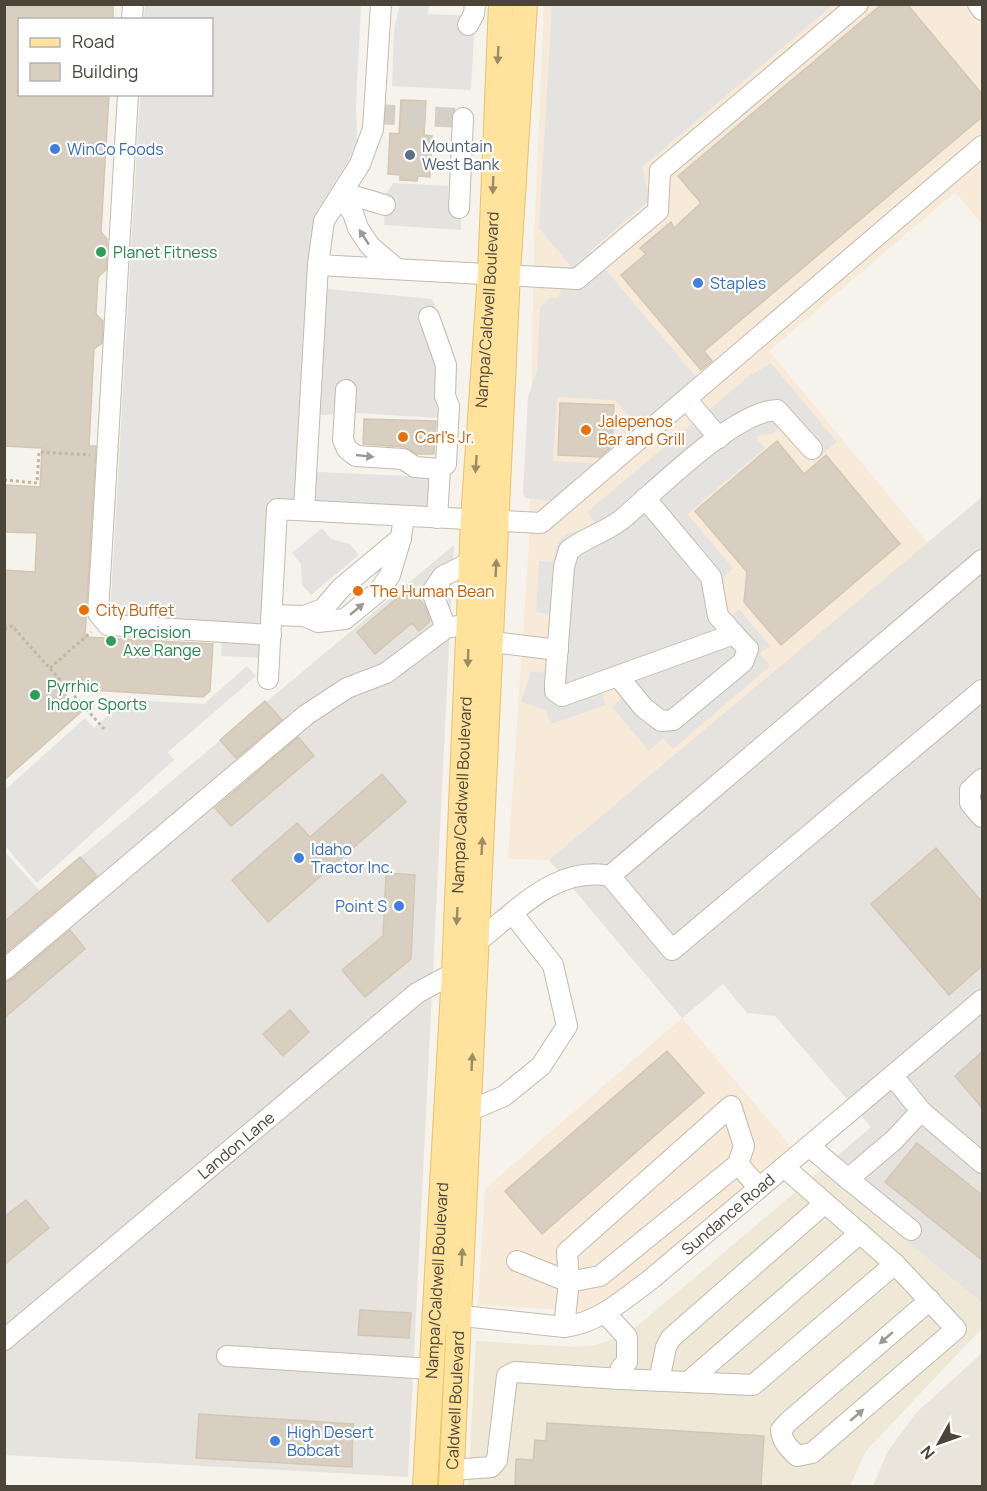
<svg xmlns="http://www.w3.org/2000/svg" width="987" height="1491" viewBox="0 0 987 1491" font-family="Manrope,sans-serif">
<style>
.residential{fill:#eae5da}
.commercial{fill:#f7ead8}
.industrial{fill:#e6e2dd}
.education{fill:#efe8d6}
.parking{fill:#e5e3e0}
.building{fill:#d8cfc1;stroke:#d3c7b4;stroke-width:1.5}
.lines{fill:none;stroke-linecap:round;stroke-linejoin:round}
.minor-tunnel{stroke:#d4d0c8;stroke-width:20;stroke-dasharray:20 10;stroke-linecap:butt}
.minor-casing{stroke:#c2bbae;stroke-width:22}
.major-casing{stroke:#e6c16a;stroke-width:26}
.path{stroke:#c4b79f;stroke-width:3;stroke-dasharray:3 3;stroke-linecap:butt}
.minor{stroke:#fff;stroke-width:20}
.major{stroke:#ffe39c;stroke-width:24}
.oneway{fill:#9c8c66}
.oneway2{fill:#9c9892}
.shop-dot{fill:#3f7fe0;stroke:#fff;stroke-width:2}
.service-dot{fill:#5c6f8a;stroke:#fff;stroke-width:2}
.leisure-dot{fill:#2e9e5b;stroke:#fff;stroke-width:2}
.food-dot{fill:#e8710a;stroke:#fff;stroke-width:2}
.labels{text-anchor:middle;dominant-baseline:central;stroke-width:4.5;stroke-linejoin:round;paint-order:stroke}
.service-label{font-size:16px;fill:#4e5e75;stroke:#fff;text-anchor:start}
.shop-label{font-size:16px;fill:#366cbe;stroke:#fff;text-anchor:start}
.leisure-label{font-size:16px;fill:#27864d;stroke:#fff;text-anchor:start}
.street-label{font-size:16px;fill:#4b4439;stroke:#fff}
.food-label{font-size:16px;fill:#c56008;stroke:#fff;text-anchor:start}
</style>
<rect width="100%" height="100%" fill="#f6f3ec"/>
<path class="residential" d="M982 1353V1486H873L888 1451 916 1413Z"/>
<path class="commercial" d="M544 5H982V224L955 192 769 351 928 543 549 860 508 859 529 544 534 242Z
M682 1018 792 1148 619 1295 600 1306 582 1311 478 1305 485 1189Z"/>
<path class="industrial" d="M982 497V1303L820 1171 871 1127 775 1016 747 1013 723 984 682 1018 549 860Z
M454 545 408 1477 5 1455 4 851 40 891Z"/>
<path class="education" d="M820 1171 982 1303V1328L866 1451 850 1486H468L476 1341 575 1347 596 1345 621 1336 641 1323Z"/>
<path class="parking" d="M145 5H361L356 105 357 141 349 160 318 210 312 231 308 287 432 299 438 314 420 312 419 322 435 361 438 418 357 413 320 415 316 472 430 477 429 508 268 500 259 658 221 656 223 622 110 615 140 95 212 94V20L144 19Z
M400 5H429L428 14 475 16 471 90 392 86 394 29Z
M552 5H833L642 167 650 200 590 251 702 384 644 434 615 400 557 397 553 461 607 464 562 502 525 498 523 492 528 397 537 370 540 307 549 298H558L570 265 539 228Z
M393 183 448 186V199L461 217V230L384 225 385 196Z
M771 363 837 442 814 461 783 425 772 434 760 435 756 438 765 448 687 514 733 568 725 576 722 609 730 617 739 609 770 646 760 653 770 666 673 749 663 738 649 751 612 707 623 697 614 687 601 692 606 705 551 724 545 710 521 702 531 672 546 673 549 614 536 612 539 561 552 562 558 543 566 535 596 524 587 512 749 376Z
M322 528 331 539 350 544 359 555 311 595 302 585 301 564 292 553Z
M247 666 256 676 168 752 174 760 37 883 5 846V790L85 718 94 728 114 710V699L204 704Z"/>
<path class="building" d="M4 4H113V20H20V94H109L101 232 107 239V245L106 270 98 277 96 314 103 321 102 343 94 349 89 446H96L85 637 213 644 210 691 203 697 59 688 81 712 4 780V570L35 572 37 533 4 532 5 485 40 487 42 448 4 446Z
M882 4H907L982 94V117L704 351 712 361 701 370 621 275 646 254 640 248 671 222 674 228 701 203 678 176Z
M401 100 426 101 424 135 432 136 430 177 418 176 417 181 400 180V175L388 174 390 133 399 134Z
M560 403 614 405 612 446 600 457 558 455Z
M364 419 436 421 434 454H417L404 447 363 444Z
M777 441 804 474 826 455 900 544 781 645 744 602 747 572 695 511Z
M409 588 425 606 430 621 419 631 412 623 375 654 357 632Z
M265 701 282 720 236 758 220 740Z
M298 737 314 756 231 826 215 808Z
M382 774 406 802 268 922 232 880 297 823 310 837Z
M936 848 982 902V966L949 995 871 904Z
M80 857 97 876 4 954V922Z
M386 873 415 875 411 959 365 997 342 970 383 936Z
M70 930 85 949 4 1018V982L12 979Z
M290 1010 309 1032 283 1056 263 1034Z
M667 1051 704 1093 542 1234 505 1191Z
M982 1052V1108L955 1076Z
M917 1143 982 1195V1260L885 1182Z
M26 1200 49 1228 4 1265V1217Z
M360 1310 411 1313 409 1338 358 1335Z
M199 1414 353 1424 352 1467 196 1458Z
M547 1423 764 1436 761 1486H515L516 1459 533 1460 535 1440 546 1441Z"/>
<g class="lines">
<path class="minor-tunnel" d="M375 114 463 118"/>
<defs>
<g id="minor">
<path d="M978 4 982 10"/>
<path d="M132 20 133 4"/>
<path d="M468 25 474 14 475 4"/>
<path d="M128 94 98 613 108 625 271 635"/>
<path d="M344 193 385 205"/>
<path d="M341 197 353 213 358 228 370 246 397 269"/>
<path d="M459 208 463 118"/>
<path d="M318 265 577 279 658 211 660 171 858 4"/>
<path d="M346 390 343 440 347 449 356 456 403 459 415 467 440 469 446 464 449 406 445 396 446 365 429 317"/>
<path d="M687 400 719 438"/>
<path d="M645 498 711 577 718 616 734 634 562 696 555 691V683L564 567 569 550C585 538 605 532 621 520 656 491 734 411 777 410L812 449"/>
<path d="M304 510 318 265 324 221 360 164 373 129 381 4"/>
<path d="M437 518 440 469"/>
<path d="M982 560 610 876 672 950 982 690"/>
<path d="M272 615 304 616 318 622 345 619 379 591 390 575 401 538 404 516"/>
<path d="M304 616 323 609 341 588 401 538"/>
<path d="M446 628 432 592 443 576 471 562"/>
<path d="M492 642 558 650"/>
<path d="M618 676 643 707 661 721 673 720 743 662 748 649 734 634"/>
<path d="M268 679 277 509 541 523 982 146"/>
<path d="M982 779 970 790V803L982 817"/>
<path d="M478 941C517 911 556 865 610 876"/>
<path d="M4 970 306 715 347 688 386 673 446 628 469 624"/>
<path d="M469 1111 504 1096 541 1066 567 1026 553 965 513 914"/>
<path d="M921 1111 982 1163"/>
<path d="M809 1146 848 1179 894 1140 921 1111 893 1076"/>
<path d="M848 1179 911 1230"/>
<path d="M517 1261 569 1282 600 1276 738 1164"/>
<path d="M895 1264 956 1329 812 1453 797 1456C789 1448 782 1442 781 1430L788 1422 930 1300"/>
<path id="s1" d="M445 1314 564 1327C598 1323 623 1300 650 1280L982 1000"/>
<path d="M564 1327 569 1282 567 1252 731 1106 744 1146 738 1164 759 1188"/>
<path id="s2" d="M4 1340 417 993 454 973 465 970"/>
<path d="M227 1356 431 1369"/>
<path d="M620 1379 753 1385 895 1264 784 1167"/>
<path d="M659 1381 666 1347 671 1338 825 1203"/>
<path d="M688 1382 860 1233"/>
<path d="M452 1470 491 1467 497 1460 507 1376 515 1372 620 1379 621 1368 627 1362V1337L605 1313"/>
</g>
<g id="major">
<path id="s3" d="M425 1486 454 973 473 519 490 274 501 4"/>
<path id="s4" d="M451 1486 508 274 525 4"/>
</g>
</defs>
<use href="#minor" class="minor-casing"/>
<use href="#major" class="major-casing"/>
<path class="path" d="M4 480 37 483 39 452 90 455
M4 629 12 626 104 729
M50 668 91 632"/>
<use href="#minor" class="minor"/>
<use href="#major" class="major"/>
</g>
<defs><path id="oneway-solid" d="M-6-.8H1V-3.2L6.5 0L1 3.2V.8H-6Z" transform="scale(1.5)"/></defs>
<g class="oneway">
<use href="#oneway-solid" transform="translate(498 55) rotate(93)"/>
<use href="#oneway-solid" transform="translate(493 185) rotate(92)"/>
<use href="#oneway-solid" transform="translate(476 464) rotate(94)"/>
<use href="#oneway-solid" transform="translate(496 568) rotate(-87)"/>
<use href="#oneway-solid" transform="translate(468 658) rotate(92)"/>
<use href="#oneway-solid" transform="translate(482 846) rotate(-87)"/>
<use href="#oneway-solid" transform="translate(457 916) rotate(93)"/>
<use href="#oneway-solid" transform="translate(472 1062) rotate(-87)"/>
<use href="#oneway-solid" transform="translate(462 1257) rotate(-87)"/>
</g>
<g class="oneway2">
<use href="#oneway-solid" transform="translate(364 237) rotate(-123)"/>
<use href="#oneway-solid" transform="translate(365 456) rotate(6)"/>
<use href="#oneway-solid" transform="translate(357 609) rotate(-40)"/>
<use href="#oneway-solid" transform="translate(886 1338) rotate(139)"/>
<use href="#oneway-solid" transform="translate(857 1415) rotate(-41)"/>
</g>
<g class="shop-dot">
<circle cx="55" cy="149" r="6"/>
<circle cx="698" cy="283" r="6"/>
<circle cx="299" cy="858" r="6"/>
<circle cx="399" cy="906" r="6"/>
<circle cx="275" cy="1441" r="6"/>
</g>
<circle class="service-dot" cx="410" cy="155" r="6"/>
<g class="leisure-dot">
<circle cx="101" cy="252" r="6"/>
<circle cx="111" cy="641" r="6"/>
<circle cx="35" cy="695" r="6"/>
</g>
<g class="food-dot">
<circle cx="586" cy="430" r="6"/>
<circle cx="403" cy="437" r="6"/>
<circle cx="358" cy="591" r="6"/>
<circle cx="84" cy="610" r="6"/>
</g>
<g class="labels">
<g class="service-label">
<text x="422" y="146">Mountain<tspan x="422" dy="18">West Bank</tspan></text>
</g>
<g class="shop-label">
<text x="67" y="149">WinCo Foods</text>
<text x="710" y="283">Staples</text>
<text x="311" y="849">Idaho<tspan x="311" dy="18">Tractor Inc.</tspan></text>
<text x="387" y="906" text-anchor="end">Point S</text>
<text x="287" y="1432">High Desert<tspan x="287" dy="18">Bobcat</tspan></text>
</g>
<g class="leisure-label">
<text x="113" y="252">Planet Fitness</text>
<text x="123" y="632">Precision<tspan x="123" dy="18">Axe Range</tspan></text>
<text x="47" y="686">Pyrrhic<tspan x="47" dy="18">Indoor Sports</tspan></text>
</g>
<g class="street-label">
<text stroke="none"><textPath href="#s3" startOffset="1178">Nampa/Caldwell Boulevard</textPath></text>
<text stroke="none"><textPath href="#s3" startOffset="692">Nampa/Caldwell Boulevard</textPath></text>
<text stroke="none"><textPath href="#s2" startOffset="303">Landon Lane</textPath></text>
<text stroke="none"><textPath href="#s1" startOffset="321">Sundance Road</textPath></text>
<text stroke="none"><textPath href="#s3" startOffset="206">Nampa/Caldwell Boulevard</textPath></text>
<text stroke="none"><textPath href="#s4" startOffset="86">Caldwell Boulevard</textPath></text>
</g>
<g class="food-label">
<text x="598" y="421">Jalepenos<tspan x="598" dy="18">Bar and Grill</tspan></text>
<text x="415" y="437">Carl's Jr.</text>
<text x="370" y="591">The Human Bean</text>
<text x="96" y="610">City Buffet</text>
</g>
</g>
<rect width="987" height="1491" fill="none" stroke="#4b4439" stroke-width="12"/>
<rect x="18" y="18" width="195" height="78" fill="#ffffff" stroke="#b7b4b0" stroke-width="1.5"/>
<rect x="30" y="38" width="30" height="9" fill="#ffe39c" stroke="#b7b4b0" stroke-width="1.5"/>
<text x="72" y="48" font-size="18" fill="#4b4439">Road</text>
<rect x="30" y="63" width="30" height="18" fill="#d8cfc1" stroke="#b7b4b0" stroke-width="1.5"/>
<text x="72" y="78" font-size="18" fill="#4b4439">Building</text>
<g transform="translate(939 1443) rotate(230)" stroke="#ffffff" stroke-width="4.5" paint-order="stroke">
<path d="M0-4.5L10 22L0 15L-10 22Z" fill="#4b4439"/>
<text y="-9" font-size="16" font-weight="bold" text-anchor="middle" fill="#4b4439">N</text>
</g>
</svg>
